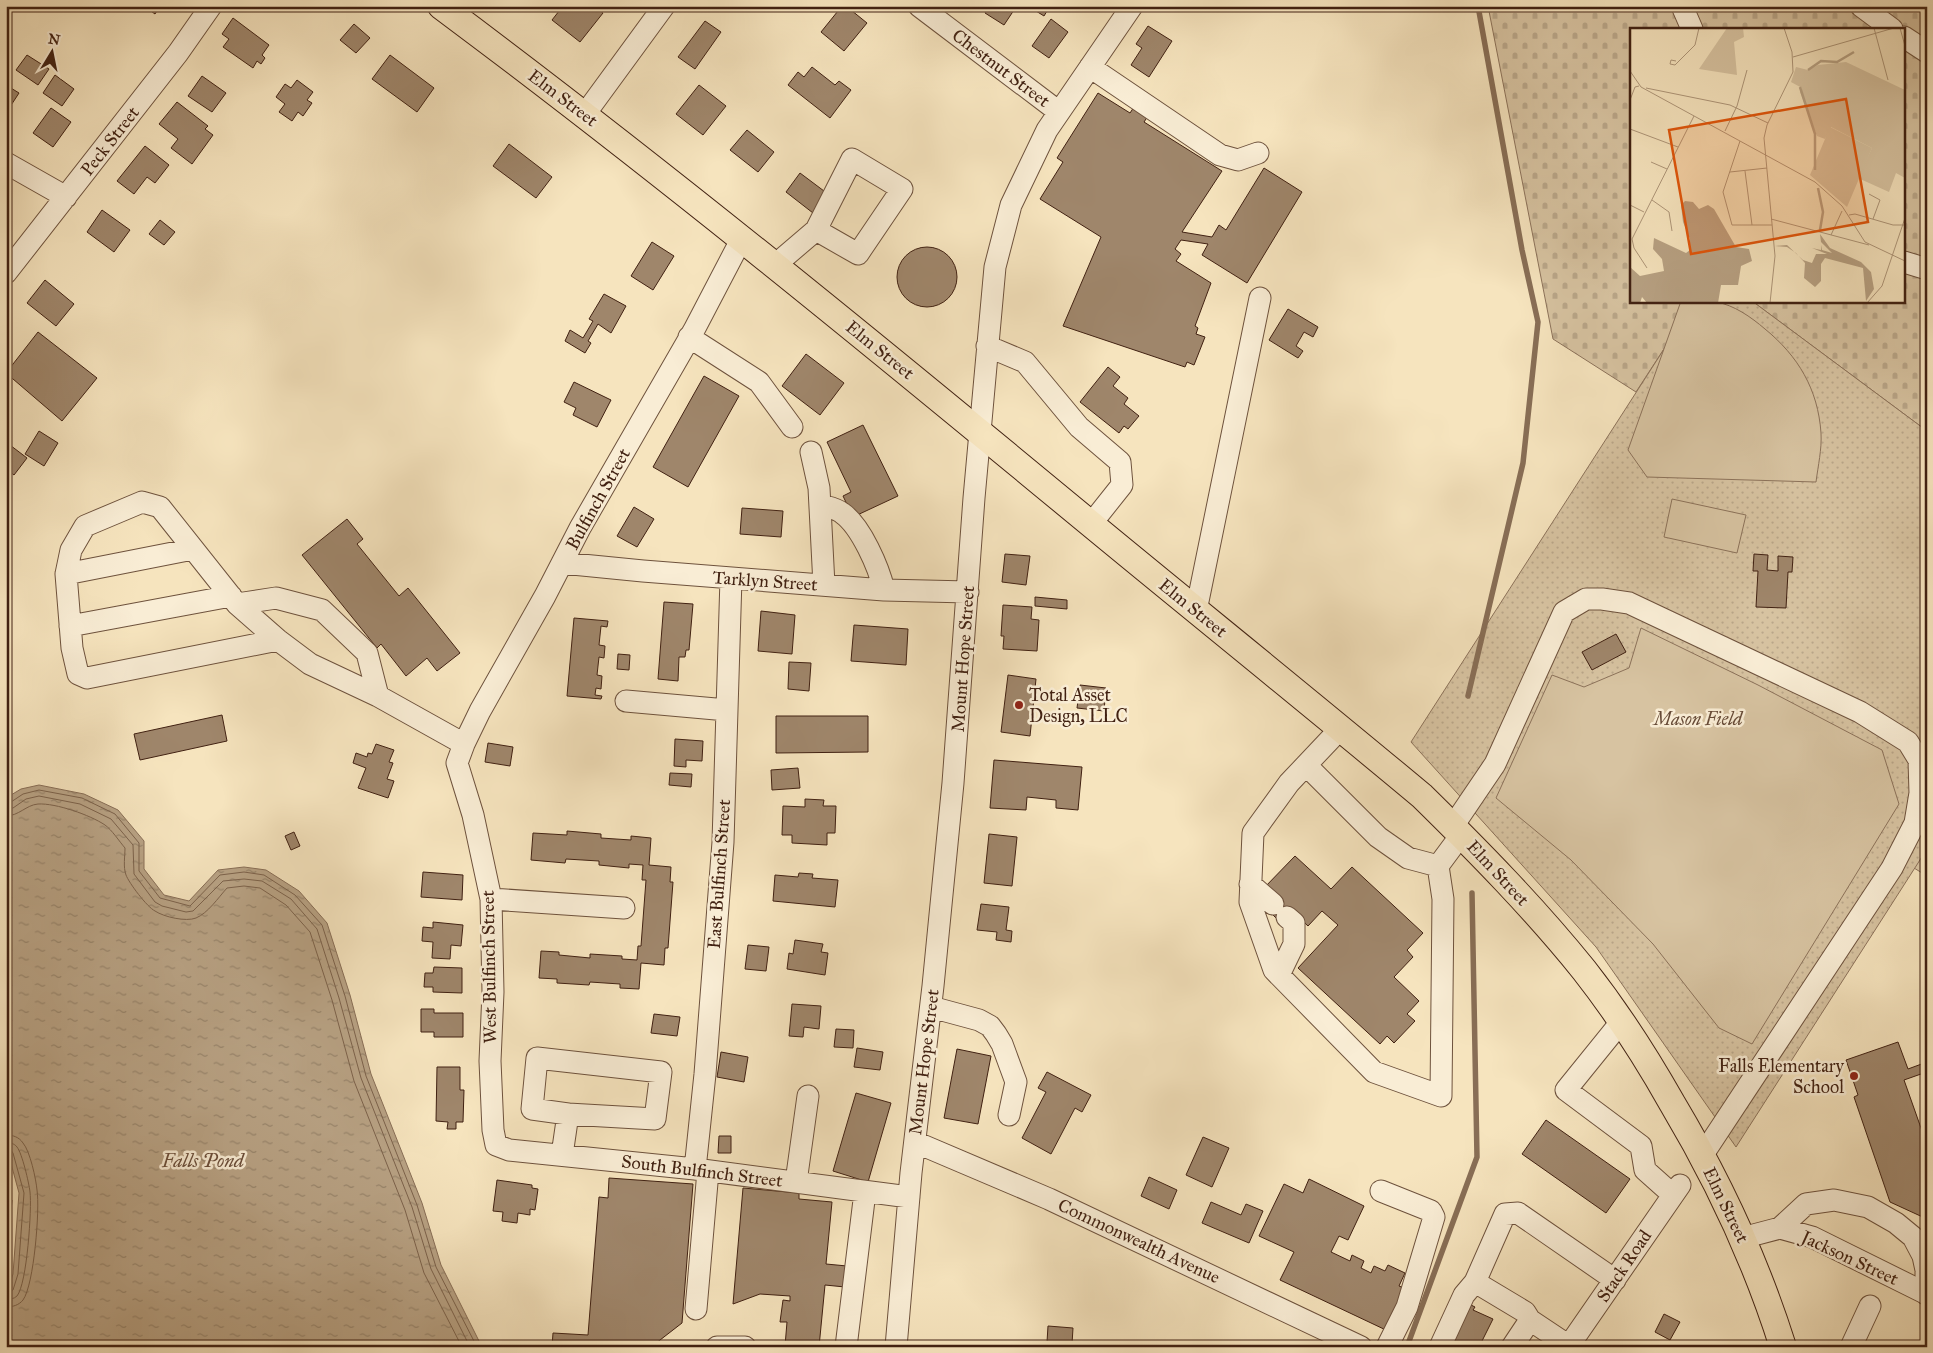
<svg xmlns="http://www.w3.org/2000/svg" width="1933" height="1353" viewBox="0 0 1933 1353" font-family="'IM FELL Great Primer',serif">
<style>
.cemetery{fill:url(#cemetery-stones);stroke:#8c725a}
.park{fill:url(#park-dots);stroke:#8c725a}
.pitch{fill:#d7c3a1;stroke:#8c725a}
.water{fill:url(#water-ripples);stroke:#886e56}
.lines{fill:none;stroke-linecap:round;stroke-linejoin:round}
.shore{stroke:#7c624b;stroke-width:1}
.stream{stroke:#886e56;stroke-width:5.5}
.building{fill:#9f866b;stroke:#412112}
.minor-casing{stroke:#6e523d;stroke-width:23}
.major-casing{stroke:#412112;stroke-width:28}
.minor{stroke:#f9edd5;stroke-width:21}
.major{stroke:#f6e4be;stroke-width:26}
.poi-dot{fill:#8f2418;stroke:#f9edd5;stroke-width:2}
.labels{text-anchor:middle;dominant-baseline:central;stroke-width:5;stroke-linejoin:round;paint-order:stroke}
.street-label{font-size:18px;fill:#412112;stroke:#f9edd5}
.poi-label{font-size:18px;fill:#412112;stroke:#f9edd5;text-anchor:start}
.park-label{font-size:18px;font-style:italic;fill:#664a36;stroke:#f9edd5}
.water-label{font-size:19px;font-style:italic;fill:#6b4e3a;stroke:#f9edd5}
.inset-river{fill:none;stroke:#b8a284;stroke-width:2.5}
.inset-road{fill:none;stroke:#ae9679;stroke-width:1}
.view{fill:#e0560c;fill-opacity:0.15;stroke:#e0560c;stroke-width:2.5}
.inset-edge{fill:none;stroke:#412112;stroke-width:2.5}
</style>
<defs>
<pattern id="cemetery-stones" width="16" height="16" patternUnits="userSpaceOnUse" patternTransform="scale(1.25)"><rect width="16" height="16" fill="#d7c3a1"/><path d="M2 7V4a2 2 0 0 1 4 0v3zM10 15v-3a2 2 0 0 1 4 0v3z" fill="#baa78a"/></pattern>
<pattern id="park-dots" width="8" height="8" patternUnits="userSpaceOnUse" patternTransform="scale(1.25)"><rect width="8" height="8" fill="#d7c3a1"/><path d="M2 2h.1M6 6h.1" fill="none" stroke="#baa78a" stroke-width="1.8" stroke-linecap="round"/></pattern>
<pattern id="water-ripples" width="26" height="14" patternUnits="userSpaceOnUse" patternTransform="scale(1.25)"><rect width="26" height="14" fill="#b8a284"/><path d="M2 4q2-2 4 0t4 0M15 11q2-2 4 0t4 0" fill="none" stroke="#97846b"/></pattern>
</defs>
<rect width="100%" height="100%" fill="#f6e4be"/>
<filter id="stains"><feTurbulence type="fractalNoise" baseFrequency=".004" numOctaves="4"/><feColorMatrix values="0 0 0 0 .2 0 0 0 0 .09 0 0 0 0 .02 0 0 0 .5 -.17"/></filter>
<radialGradient id="worn" r=".72"><stop offset=".6" stop-color="#630" stop-opacity="0"/><stop offset="1" stop-color="#630" stop-opacity=".3"/></radialGradient>
<path class="cemetery" d="M1488 6H1927V431L1752 301H1904V29H1632V301H1695L1636 392 1553 339Z
M1927 849V876L1914 868Z"/>
<path class="park" d="M1695 301H1752L1927 431V849L1736 1147 1596 947 1411 742Z"/>
<path class="pitch" d="M1681 301C1692 301 1705 299 1716 302 1734 305 1751 317 1765 329 1798 356 1818 389 1821 433 1822 449 1818 466 1816 482L1647 477 1628 450Z
M1672 499 1746 515 1737 553 1664 537Z
M1641 628 1758 685 1882 750 1899 804 1752 1044 1719 1028 1653 944 1571 860 1496 798 1552 675 1584 687 1629 668Z"/>
<path class="water" d="M39 785 84 794 118 810 144 841V869L164 895 189 901 218 870 244 867 266 870 299 891 327 923 350 995 371 1074 422 1203 441 1265 482 1347H6V1296L13 1274 19 1193 6 1145V798L21 789Z"/>
<g class="lines">
<path class="shore" d="M6 802H11L23 794 39 790 82 798 115 814 139 843V871L160 898 190 906 220 875 244 872 264 875 295 895 322 925 345 996 366 1076 417 1205 436 1267 477 1347
M6 809 13 808 26 799 39 796 80 804 111 819 133 845 134 874 155 902 162 906 186 912 193 911 223 881 244 879 262 881 291 899 317 929 339 998 361 1078 412 1207 431 1269 470 1347
M6 816C19 816 26 805 38 804 56 803 90 815 105 825 112 830 119 841 125 848 125 856 123 867 126 875 129 883 147 907 155 911 164 917 186 922 196 918 208 913 218 898 227 888L244 886 260 888 286 905 310 932 332 1000 354 1081 405 1210 424 1273 462 1347
M6 1135C13 1135 19 1137 23 1143 30 1151 36 1179 37 1190 40 1209 34 1285 23 1300 19 1305 13 1307 6 1307
M6 1143C10 1143 14 1143 17 1147 22 1153 29 1183 30 1192 32 1208 27 1284 17 1296 14 1299 10 1299 6 1300
M6 1149H10L13 1153 24 1193 18 1274 13 1290 6 1293"/>
<path class="stream" d="M1468 696 1523 463 1538 322 1522 250 1478 6
M1408 1344 1477 1157 1472 893"/>
</g>
<path class="building" d="M144 6H160L155 14Z
M563 6H577L579 8 581 6H594L603 13 580 42 552 20Z
M842 6H846L867 23 844 51 821 32Z
M989 6H1015L1016 7 1004 25 985 13Z
M1028 6H1050L1044 16Z
M233 18 269 45 262 55 265 58 261 64 257 61 253 68 223 47 229 39 222 34Z
M1051 19 1068 32 1049 58 1032 46Z
M705 21 721 32 695 69 678 57Z
M354 24 370 38 356 53 340 40Z
M1148 26 1172 41 1149 77 1131 65 1142 48 1136 44Z
M27 55 49 69 38 85 16 70Z
M390 55 434 88 417 112 372 79Z
M812 67 835 85 839 81 851 90 830 118 788 85 798 72 804 77Z
M55 75 74 89 62 106 43 93Z
M202 76 226 93 212 112 188 96Z
M297 80 313 92 307 100 312 103 303 116 298 112 292 121 279 112 285 104 276 97 285 84 291 88Z
M6 85 19 93 6 113Z
M699 85 726 106 703 135 676 114Z
M1098 93 1130 113 1134 107 1148 116 1144 122 1222 171 1182 232 1212 237 1219 225 1226 230 1264 168 1302 192 1247 283 1202 255 1208 244 1181 240 1175 249 1181 254 1176 261 1211 283 1195 326 1198 328 1196 334 1205 337 1194 365 1187 362 1185 367 1063 326 1101 237 1040 199 1063 162 1057 158Z
M177 102 208 126 205 129 213 135 192 164 171 148 178 139 159 124Z
M51 108 71 122 53 147 33 133Z
M747 130 774 152 758 172 730 150Z
M509 144 552 177 536 198 493 166Z
M145 146 169 165 155 183 147 177 134 194 117 181Z
M800 173 828 194 813 213 786 192Z
M102 210 130 230 114 252 87 232Z
M160 220 175 232 164 245 149 234Z
M652 242 674 256 653 290 631 276Z
M897 277a30 30 0 1 1 60 0a30 30 0 1 1-60 0Z
M45 280 74 304 56 326 27 303Z
M604 294 626 306 611 333 598 324 588 341 591 343 585 353 565 341 570 330 583 338 593 321 589 319Z
M1288 309 1318 327 1313 337 1304 332 1296 346 1303 351 1298 358 1269 340Z
M38 332 97 378 62 421 6 373Z
M806 354 844 383 820 415 782 386Z
M1108 367 1120 377 1113 386 1128 398 1124 404 1139 416 1128 429 1124 426 1119 433 1080 402Z
M704 376 739 396 688 487 653 467Z
M574 382 611 400 597 427 573 415 576 408 564 402Z
M863 425 898 496 853 517 843 496 851 492 827 442Z
M39 431 58 443 44 466 25 454Z
M6 442 27 458 14 475 6 469Z
M634 507 654 519 637 547 617 536Z
M742 508 783 511 781 537 740 534Z
M347 519 363 539 357 544 399 596 408 588 460 653 437 671 427 658 406 676 381 644 377 648 302 555Z
M1005 554 1030 556 1026 585 1002 582Z
M1754 554 1768 555 1767 570 1778 571V556L1793 557 1792 572H1788L1786 608 1756 607 1758 571H1753Z
M1035 597 1067 600V609L1035 606Z
M664 602 693 604 689 650H686L685 657H679L678 681 658 679Z
M1003 605 1032 607 1031 619 1039 620 1037 651 1003 649 1004 636H1001Z
M761 611 795 615 792 654 758 651Z
M574 618 608 621 607 627 601 626 599 645 605 646 604 658 599 657 597 675 602 676 601 689 596 688 595 695 602 696 601 699 567 696Z
M854 625 908 629 906 665 851 661Z
M1616 634 1626 652 1592 670 1582 652Z
M618 654 630 655 629 670 617 669Z
M789 662 811 663 809 691 788 689Z
M1008 675 1036 679 1030 736 1001 732Z
M1080 685 1106 688 1104 711 1077 708Z
M222 715 227 741 140 760 134 734Z
M776 716H868V752L776 753Z
M675 739 703 741 702 761 686 760V767L674 766Z
M488 743 513 747 510 766 485 762Z
M376 744 394 750 389 762 393 763 387 779 394 781 388 798 358 788 366 768 353 763 356 753 367 757 368 753 372 754Z
M994 760 1082 767 1078 810 1056 808V800L1027 797 1026 810 990 808Z
M798 768 800 788 772 790 771 770Z
M670 773 692 774 691 787 669 785Z
M805 799 824 800 823 806H836L835 833H827V845L792 843V835H782L783 806 805 807Z
M567 831 601 834V838L631 840V836L651 838 649 865 671 867 670 882H673L668 948H665L664 965 641 963 639 989 620 988V984L590 982 589 985 557 983V979L539 978 541 951 559 952V955L590 958V954L622 956V959L637 960 638 946H641L646 880H642L643 865 629 864V868L599 865V861L566 859 565 863 531 860 533 833 567 835Z
M294 832 300 846 291 850 285 836Z
M989 834 1017 837 1012 886 984 883Z
M1295 856 1331 889 1352 867 1423 933 1407 950 1413 957 1394 977 1419 1001 1407 1014 1415 1021 1394 1043 1387 1036 1380 1044 1298 968 1338 925 1322 911 1308 926 1292 911 1281 923 1268 910 1263 889Z
M423 872 463 875 462 900 421 897Z
M799 873 813 874 812 878 838 880 835 907 773 901 775 875 798 877Z
M981 904 1009 907 1006 930 1012 931 1011 942 996 940 997 932 977 930Z
M433 922 463 925 461 946 451 945 450 959 432 958 433 942 422 941 423 927 433 928Z
M795 940 823 944 821 952 828 953 825 975 787 969 789 953 793 954Z
M748 945 769 947 766 971 745 969Z
M434 967 462 968V993L433 992V987H424L425 973H433Z
M792 1004 821 1006 819 1029 804 1027 803 1037 789 1036Z
M421 1009H434V1013H463V1037H434V1032H421Z
M654 1014 680 1017 677 1036 651 1033Z
M836 1029 854 1030 853 1048 834 1047Z
M1898 1042 1908 1069 1927 1062V1089L1921 1074 1904 1080 1927 1145V1219L1890 1202 1854 1097 1858 1095 1846 1060Z
M857 1048 883 1052 880 1070 854 1067Z
M957 1049 991 1056 978 1124 944 1118Z
M721 1052 748 1057 744 1082 717 1077Z
M437 1067H460V1090H464L463 1122H456V1129H447L448 1122 436 1121Z
M1047 1072 1091 1095 1082 1112 1075 1108 1051 1154 1022 1138 1046 1092 1038 1088Z
M856 1093 891 1103 868 1182 833 1171Z
M1546 1120 1630 1179 1606 1213 1522 1154Z
M719 1136H731V1153H718Z
M1203 1137 1229 1148 1212 1187 1186 1175Z
M1149 1177 1177 1190 1169 1209 1141 1196Z
M609 1178 693 1184 682 1323 651 1347H552L553 1333 588 1335 599 1197 608 1198Z
M1309 1179 1364 1206 1348 1240 1339 1236 1331 1252 1350 1261 1352 1255 1364 1261 1361 1268 1371 1273 1374 1266 1385 1271 1388 1265 1405 1273 1399 1286 1408 1290 1388 1331 1280 1280 1294 1252 1259 1236 1284 1184 1303 1193Z
M497 1180 532 1185V1188L538 1189 535 1210 530 1209V1215L518 1213 517 1223 502 1221 503 1212 493 1211Z
M743 1188 799 1193V1199L832 1202 826 1264 847 1266 845 1287 825 1285 819 1347 785 1346 787 1322H780L783 1300 790 1301V1296L760 1294 733 1304Z
M6 1199 12 1200 11 1211H6Z
M1211 1202 1241 1215 1246 1204 1263 1211 1249 1243 1202 1223Z
M1467 1303 1475 1307 1473 1310 1493 1319 1479 1347H1446Z
M1664 1314 1680 1322 1670 1340 1655 1332Z
M1048 1326 1073 1328 1072 1344 1047 1342Z"/>
<g class="lines">
<defs>
<path id="minor" d="M919 6 1059 112
M1682 6 1692 29
M1861 6 1892 29
M1904 37 1927 52
M1090 67 1220 155 1238 160 1258 153
M585 114 664 6
M6 163 66 197
M742 238 694 330 580 528 545 596 480 711 464 744 457 763 473 815 491 899 493 992 490 1061 493 1130 496 1145 509 1150 695 1169 909 1197
M1904 262 1927 269
M775 265 816 230 858 254 902 189 852 159 816 230
M6 273 178 53 211 6
M689 337 759 382 792 427
M987 346 1025 362 1079 427 1120 462 1122 485 1091 524
M811 452 819 488 824 585
M820 505C827 507 836 508 842 513 861 526 879 568 884 590
M562 563 643 571 884 590 968 592
M66 574 193 549
M237 604 276 598 322 610 367 653 378 696
M1196 611 1260 298
M70 626 231 596
M278 640 87 678 78 674 72 648 66 574 71 550 85 526 142 502 160 507 237 604 278 640 310 664 378 696 464 744
M626 701 727 710
M1341 728 1289 783 1253 833 1250 902 1274 970 1374 1072 1441 1096 1443 899 1438 866 1461 835
M1306 765 1378 837 1408 858 1438 866
M1453 826 1495 764 1564 612 1586 599H1602L1629 603 1860 712 1908 742 1919 760 1920 793 1915 823 1892 868 1702 1156
M1250 884 1273 904
M491 899 624 908
M1279 975 1294 944V923L1287 917
M931 1007 979 1020 990 1026 996 1034 1002 1044 1016 1082 1009 1115
M1621 1022 1566 1090 1641 1146 1645 1170 1673 1195
M915 1142 1049 1199 1361 1347
M562 1155 568 1114 532 1109 537 1058 661 1072 655 1119 568 1114
M695 1169 705 1074 723 842 731 578
M796 1182 808 1096
M1381 1191 1431 1211 1434 1217 1407 1307 1387 1347
M1780 1228 1806 1204 1834 1200 1868 1207 1896 1223 1913 1237 1923 1256 1926 1270V1294
M1742 1238 1780 1228 1812 1237 1927 1294
M1475 1282 1525 1312 1530 1320 1512 1347
M696 1309 708 1171
M1530 1320 1569 1346
M717 1347H745
M846 1347 865 1192
M896 1347 911 1173 933 986 953 783 974 498 995 267 1011 205 1047 130 1132 6
M1440 1347 1464 1295 1475 1282 1505 1214 1518 1213 1615 1280
M1568 1347 1680 1185
M1851 1347 1870 1306"/>
<path id="major" d="M441 6C658 168 867 339 1075 511 1190 606 1307 700 1422 796 1479 852 1534 908 1584 970 1617 1012 1646 1057 1672 1103 1718 1180 1756 1261 1783 1347"/>
</defs>
<use href="#minor" class="minor-casing"/>
<use href="#major" class="major-casing"/>
<use href="#minor" class="minor"/>
<use href="#major" class="major"/>
</g>
<g class="poi-dot">
<circle cx="1019" cy="705" r="5"/>
<circle cx="1854" cy="1076" r="5"/>
</g>
<g class="labels">
<g class="street-label">
<text transform="translate(1001 68) rotate(37)">Chestnut Street</text>
<text transform="translate(563 98) rotate(37)">Elm Street</text>
<text transform="translate(110 141) rotate(-52)">Peck Street</text>
<text transform="translate(880 350) rotate(39)">Elm Street</text>
<text transform="translate(598 499) rotate(-61)">Bulfinch Street</text>
<text transform="translate(765 581) rotate(4)">Tarklyn Street</text>
<text transform="translate(1193 608) rotate(39)">Elm Street</text>
<text transform="translate(963 659) rotate(-86)">Mount Hope Street</text>
<text transform="translate(1498 873) rotate(47)">Elm Street</text>
<text transform="translate(719 874) rotate(-86)">East Bulfinch Street</text>
<text transform="translate(489 967) rotate(-91)">West Bulfinch Street</text>
<text transform="translate(924 1062) rotate(-83)">Mount Hope Street</text>
<text transform="translate(702 1171) rotate(7)">South Bulfinch Street</text>
<text transform="translate(1726 1205) rotate(64)">Elm Street</text>
<text transform="translate(1139 1241) rotate(25)">Commonwealth Avenue</text>
<text transform="translate(1850 1258) rotate(25)">Jackson Street</text>
<text transform="translate(1624 1266) rotate(-56)">Stack Road</text>
</g>
<g class="poi-label">
<text x="1029" y="695">Total Asset<tspan x="1029" dy="21">Design, LLC</tspan></text>
<text x="1844" y="1066" text-anchor="end">Falls Elementary<tspan x="1844" dy="21">School</tspan></text>
</g>
<g class="park-label">
<text x="1698" y="719">Mason Field</text>
</g>
<g class="water-label">
<text x="203" y="1160">Falls Pond</text>
</g>
</g>
<g transform="translate(1630 28)">
<rect width="275" height="275" fill="#f6e4be"/>
<path d="M216 34 275 62V150L266 145 259 164 228 150 242 120 201 99 195 111 187 108 170 64 172 60 161 54 166 39 178 42 188 37Z" fill="#d7c3a1"/>
<path d="M97 0H113L114 9 104 14 107 47 69 41ZM200 99 242 120 217 179 180 147Z" fill="#d7c3a1"/>
<path d="M198 101 209 105 213 117H195ZM199 133 223 140 226 145 216 169 189 151 192 138 199 137Z" fill="#d7c3a1"/>
<path d="M55 173 63 174 69 181 78 177 84 181 106 219 119 221 122 233 111 238 108 257H91L88 275H17L12 269 10 275H0V239L10 248 34 243 32 231 23 221 24 210 56 225 60 222V211L53 194 51 177ZM190 206 200 220 231 234 241 244 244 261 236 273 233 240 195 230 191 236V253L185 259 174 250 175 235 166 225 157 219 145 218 157 217 173 232 182 235 186 226H197L182 220 191 222V217L192 222 202 225 191 214Z" fill="#b8a284"/>
<path class="inset-river" d="M178 42 191 33 207 34 224 24M170 59 185 106V142M188 160 193 184 190 202"/>
<path class="inset-road" d="M244 0 258 52M270 0 275 18M163 29 264 0M46 33 41 32 40 36 45 37 65 17 69 0M0 43 11 59 185 154 212 178 235 214 275 233M16 60 100 77 138 95M0 72 5 59 9 58M0 101 48 119M95 103 107 78 117 42M110 113 93 164 102 197H142M21 134 37 141M115 143 122 197M100 144 137 140M239 166 250 172 243 191M22 172 39 184 42 203M0 177 14 184M219 187 225 186 263 197H275M141 191 239 217M201 207 212 183M17 240 4 220 2 211 64 88M140 275 145 228 134 110 137 97 163 44 162 24 154 0M237 275 252 258 275 190"/>
<path class="view" d="M216 71 238 194 61 226 39 102Z"/>
<rect width="275" height="275" class="inset-edge"/>
</g>
<rect width="1933" height="1353" fill="none" stroke="#f6e4be" stroke-width="25"/>
<rect x="8" y="8" width="1918" height="1338" fill="none" stroke="#412112" stroke-width="2.5"/>
<rect x="12" y="12" width="1908" height="1328" fill="none" stroke="#412112"/>
<g transform="translate(52 52) rotate(10)" stroke="#f9edd5" stroke-width="4" paint-order="stroke">
<path d="M0-4L9 19L0 12L-9 19Z" fill="#412112"/>
<text y="-8" font-size="14" font-weight="bold" text-anchor="middle" fill="#412112">N</text>
</g>
<rect width="100%" height="100%" filter="url(#stains)"/>
<rect width="100%" height="100%" fill="url(#worn)"/>
</svg>
